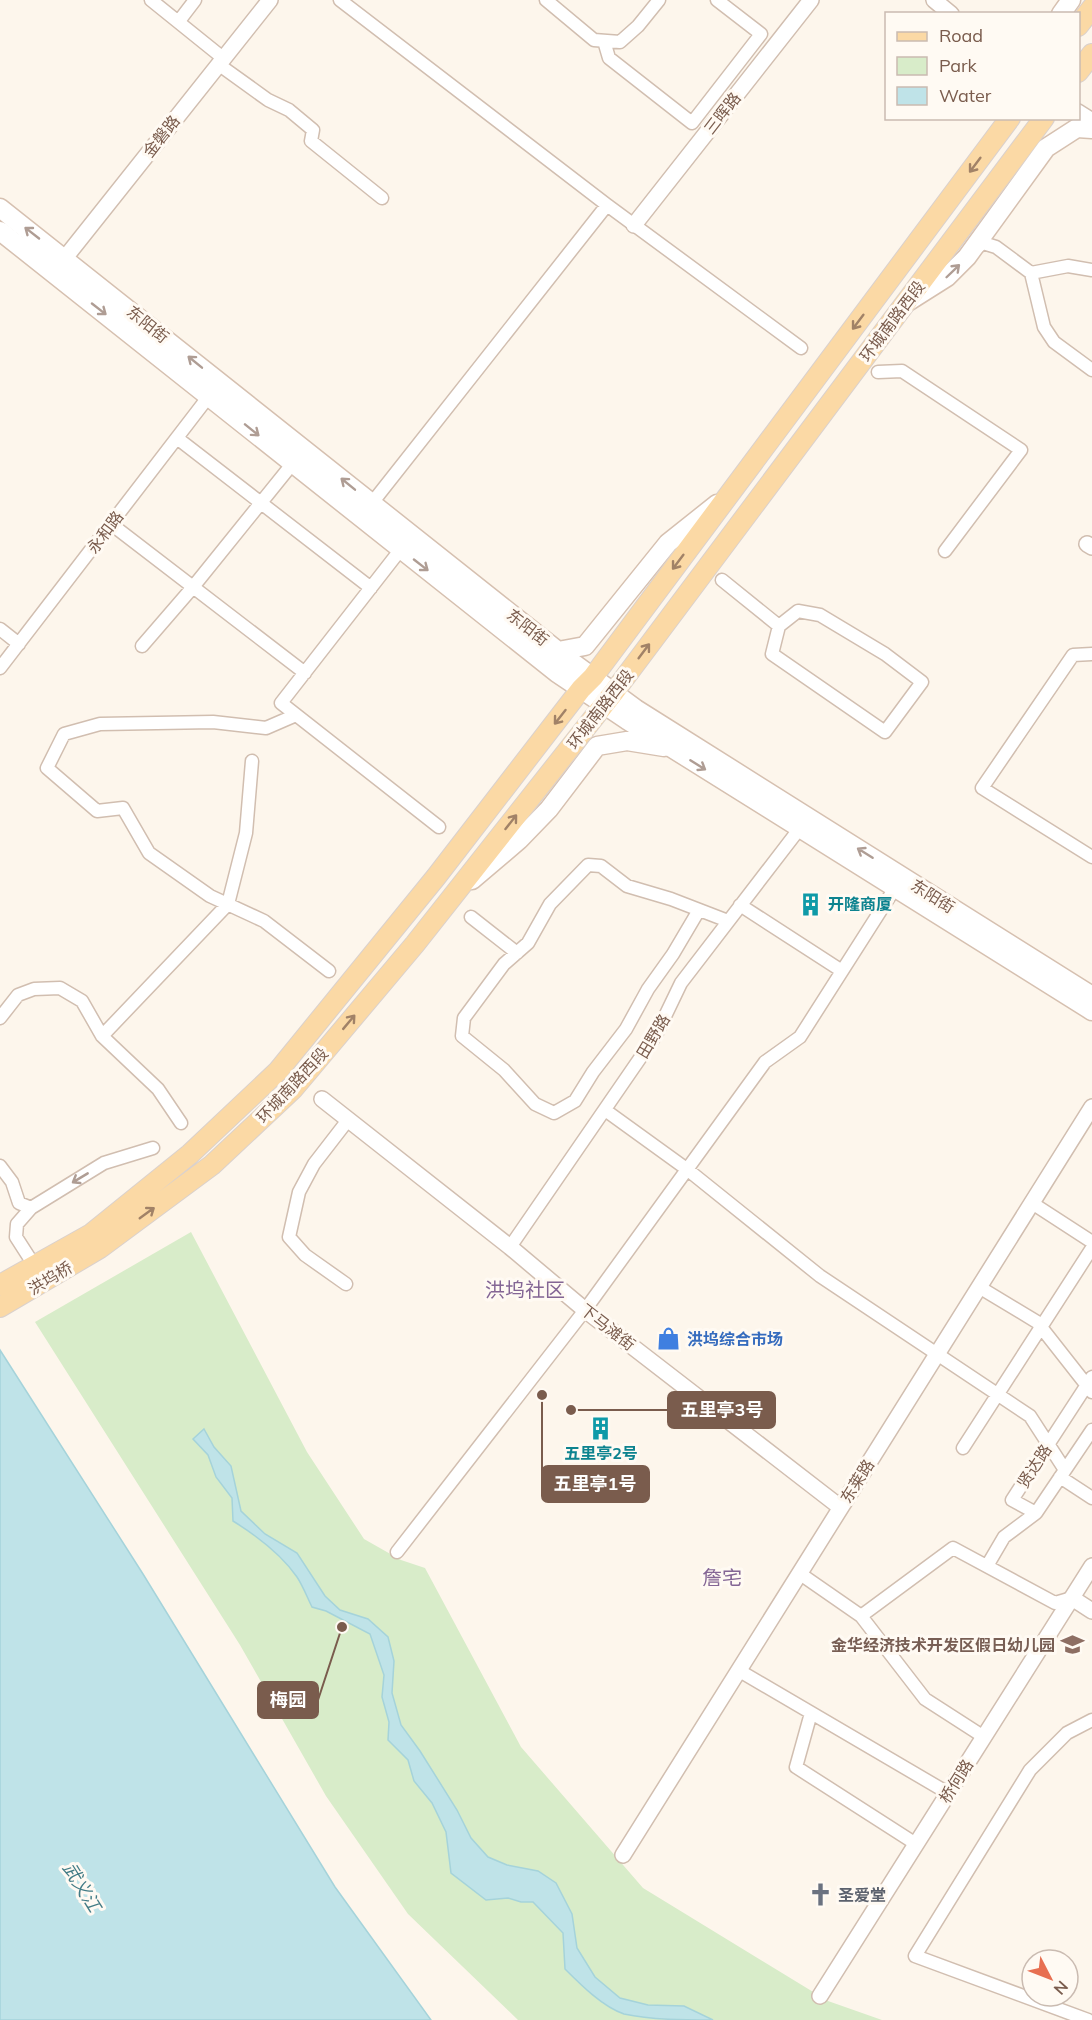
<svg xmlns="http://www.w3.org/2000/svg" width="1092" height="2020" viewBox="0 0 1092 2020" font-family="Mulish,'Noto Sans SC',sans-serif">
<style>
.green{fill:#d8ecc9}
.water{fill:#bfe3e8;stroke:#a5d3da;stroke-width:1.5}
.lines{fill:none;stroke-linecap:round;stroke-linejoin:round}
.minor-casing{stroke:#d1beb0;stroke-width:15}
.tertiary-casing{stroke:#d1beb0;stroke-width:18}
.secondary-casing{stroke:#d6c0b0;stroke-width:21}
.primary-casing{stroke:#dad1cd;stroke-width:22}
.minor{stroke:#fff;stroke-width:12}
.tertiary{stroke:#fff;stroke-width:15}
.secondary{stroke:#fff;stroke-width:18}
.primary{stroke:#fbd9a5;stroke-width:20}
.oneway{stroke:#a18267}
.oneway2{stroke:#af9d94}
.labels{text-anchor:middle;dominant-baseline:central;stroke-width:6;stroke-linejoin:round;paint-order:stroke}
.street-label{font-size:16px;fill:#7a5c4d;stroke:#fffaf3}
.culture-label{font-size:16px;font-weight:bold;fill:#0d838f;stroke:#fffaf3;text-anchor:start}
.shop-label{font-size:16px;font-weight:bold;fill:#366cbe;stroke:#fffaf3;text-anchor:start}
.education-label{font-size:16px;font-weight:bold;fill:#785e54;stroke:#fffaf3;text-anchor:end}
.worship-label{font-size:16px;font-weight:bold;fill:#5b616d;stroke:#fffaf3;text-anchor:start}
.water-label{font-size:18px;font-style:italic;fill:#437c86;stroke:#fffaf3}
.quarter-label{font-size:20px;fill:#846695;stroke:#fffaf3}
.leader{fill:none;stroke:#7a5c4d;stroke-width:2}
.callout-dot{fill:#7a5c4d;stroke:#fffaf3;stroke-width:2}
.callout{fill:#7a5c4d;stroke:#7a5c4d;stroke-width:2}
.callout-label{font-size:18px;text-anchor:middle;font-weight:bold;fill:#fff}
</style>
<rect width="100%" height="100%" fill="#fdf6ec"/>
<path class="green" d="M191 1232 307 1452 364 1539 401 1560 425 1568 521 1747 643 1888 828 2001 882 2020H518L408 1914 326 1796 240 1645 35 1322Z"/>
<path class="water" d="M0 1350 143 1574 335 1887 431 2020H0Z
M204 1429 214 1447 231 1466 241 1511 265 1534 297 1553 325 1596 340 1610 368 1619 388 1637 394 1661 392 1693 401 1725 420 1751 457 1810 471 1838 488 1857 507 1865 538 1871 556 1883 572 1914 577 1948 595 1977 620 1998 648 2005 684 2006 713 2020C684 2020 652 2020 624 2014 603 2007 581 1985 565 1969L563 1933 533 1902H521L508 1898 486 1900 451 1873 446 1832 432 1803 414 1781 408 1760 388 1740 389 1722 382 1697 384 1675 370 1634 326 1611 312 1607C307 1597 303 1586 297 1577 281 1554 257 1536 233 1521L232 1498 216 1477 208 1455 193 1439Z"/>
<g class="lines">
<defs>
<path id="minor" d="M151 0 223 58
M340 0 607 205 801 348
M546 0 594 40 620 42 638 26 659 0
M179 21 195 0
M604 41 609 58 692 123 761 34 717 0
M218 64 268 100 289 110 313 130 311 141 382 198
M974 250 983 243 996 247 1031 273 1044 327 1054 342 1092 370
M1031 273 1068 266 1092 270
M878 372 902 371 1021 450 945 551
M177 438 371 588
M372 503 607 205
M111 524 305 673
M401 549 281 703 439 827
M722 580 779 626 772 654 885 732 922 682 885 654 820 615 798 611 779 626
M0 629 19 644
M142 646 193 587 293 463
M1092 654 1073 655 982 788 1092 857
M0 668 209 396
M296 715 266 728 213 722 100 724 64 734 47 768 97 811 123 808 149 853 210 896 264 921 329 971
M740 905 842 971
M699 910 673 954 648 989 626 1029 593 1072 575 1101 554 1113 535 1104 504 1070 462 1036 464 1018 504 964 528 943 550 904 588 865 601 866 627 886 671 899 728 921
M471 917 517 953
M0 1018 18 995 34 989 60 988 82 1001 102 1036 158 1089 181 1123
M102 1036 228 904 246 833 252 761
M605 1110 688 1170 820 1276 1030 1416 1065 1470
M0 1166 12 1182 19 1203 31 1208
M1032 1203 1092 1242
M510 1247 656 1035 681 983 800 828
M34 1265 16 1237 17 1224 31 1208 104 1163 153 1148
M346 1284 305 1255 289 1237 299 1192 314 1164 348 1120
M979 1287 1037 1322 1092 1392
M963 1448 1092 1248
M1060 1477 1092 1498
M1036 1513 1092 1430
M397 1552 585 1310 765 1062 800 1037 895 888
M987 1566 1004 1537 1036 1513 1012 1500 1092 1377
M799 1573 861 1616 925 1699 984 1737
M861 1616 953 1548 1055 1603 1072 1598
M738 1670 948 1793
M811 1713 796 1767 916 1844
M1088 2020 915 1956 1030 1770 1067 1733 1092 1720"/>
<path id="tertiary" d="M934 0 951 14
M1078 112 1092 121
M634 225 811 0
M57 268 270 0
M1087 544 1092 547
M322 1099 510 1247 585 1310 840 1507
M1072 1598 1092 1611
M623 1855 1092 1107
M820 1996 1092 1566"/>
<path id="secondary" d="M1061 14 1071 0
M0 208 568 659 636 709 1092 996
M0 231 557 673 627 720 1092 1011
M909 301 947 277 967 257 1046 148 1077 128 1092 129
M558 651 585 646 668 543 717 504
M472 880 519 840 549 809 597 746 627 741 664 747"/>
<path id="primary" d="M1078 26 1092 8
M1078 72 1092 54
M0 1285 91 1234 190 1154 278 1071 436 877 581 689 593 677 1010 118
M0 1307 100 1248 212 1165 293 1089 415 944 614 692 1044 118"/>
</defs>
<use href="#minor" class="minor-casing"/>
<use href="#tertiary" class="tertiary-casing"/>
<use href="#secondary" class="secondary-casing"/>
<use href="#primary" class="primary-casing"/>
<use href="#minor" class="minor"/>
<use href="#tertiary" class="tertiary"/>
<use href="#secondary" class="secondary"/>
<use href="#primary" class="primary"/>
</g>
<defs><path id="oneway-shaft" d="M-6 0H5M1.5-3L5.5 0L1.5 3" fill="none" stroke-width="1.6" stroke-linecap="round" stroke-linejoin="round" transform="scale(1.5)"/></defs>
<g class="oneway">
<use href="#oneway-shaft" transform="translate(975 165) rotate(127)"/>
<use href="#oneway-shaft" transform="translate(858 322) rotate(127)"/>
<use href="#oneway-shaft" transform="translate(678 562) rotate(127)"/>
<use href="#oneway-shaft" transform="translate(644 651) rotate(-53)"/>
<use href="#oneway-shaft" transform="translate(560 717) rotate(128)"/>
<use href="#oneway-shaft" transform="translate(511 822) rotate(-52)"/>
<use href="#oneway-shaft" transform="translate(349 1022) rotate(-50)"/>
<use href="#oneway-shaft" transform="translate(147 1213) rotate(-36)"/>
</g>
<g class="oneway2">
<use href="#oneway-shaft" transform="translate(32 233) rotate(-142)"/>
<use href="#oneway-shaft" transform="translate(953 271) rotate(-44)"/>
<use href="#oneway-shaft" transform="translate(99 309) rotate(38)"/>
<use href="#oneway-shaft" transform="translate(195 362) rotate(-141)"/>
<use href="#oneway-shaft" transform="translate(252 430) rotate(39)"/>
<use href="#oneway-shaft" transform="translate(348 484) rotate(-141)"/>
<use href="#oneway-shaft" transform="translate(421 565) rotate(38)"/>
<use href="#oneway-shaft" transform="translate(698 765) rotate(32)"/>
<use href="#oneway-shaft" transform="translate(865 853) rotate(-148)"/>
<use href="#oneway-shaft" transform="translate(80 1178) rotate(149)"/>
</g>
<defs>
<symbol id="building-bare" viewBox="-9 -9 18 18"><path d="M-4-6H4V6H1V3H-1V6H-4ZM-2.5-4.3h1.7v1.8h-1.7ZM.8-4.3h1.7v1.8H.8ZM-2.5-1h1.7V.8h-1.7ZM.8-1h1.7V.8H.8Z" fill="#0f9aa8" stroke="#fffaf3" stroke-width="2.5" paint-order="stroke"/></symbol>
<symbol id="shop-bare" viewBox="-9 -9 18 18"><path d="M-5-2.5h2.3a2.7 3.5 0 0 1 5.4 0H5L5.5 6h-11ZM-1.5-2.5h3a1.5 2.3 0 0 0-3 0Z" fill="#3f7fe0" stroke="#fffaf3" stroke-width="2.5" paint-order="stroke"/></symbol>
<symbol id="school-bare" viewBox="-9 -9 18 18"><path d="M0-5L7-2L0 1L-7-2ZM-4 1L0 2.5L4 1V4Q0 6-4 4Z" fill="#8d6e63" stroke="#fffaf3" stroke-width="2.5" paint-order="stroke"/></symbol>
<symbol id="church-bare" viewBox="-9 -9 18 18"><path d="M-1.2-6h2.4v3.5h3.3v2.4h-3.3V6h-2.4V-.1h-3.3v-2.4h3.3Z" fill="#6b7280" stroke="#fffaf3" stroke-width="2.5" paint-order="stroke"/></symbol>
</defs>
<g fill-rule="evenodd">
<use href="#building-bare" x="794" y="888" width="33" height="33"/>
<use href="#shop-bare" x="652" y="1322" width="33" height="33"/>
<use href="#building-bare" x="584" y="1412" width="33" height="33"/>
<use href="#school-bare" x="1056" y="1628" width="33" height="33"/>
<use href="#church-bare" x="804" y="1878" width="33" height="33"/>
</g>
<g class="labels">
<g class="street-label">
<text transform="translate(722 113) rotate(-52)">三晖路</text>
<text transform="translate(161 136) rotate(-52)">金磐路</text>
<text transform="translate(892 321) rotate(-53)">环城南路西段</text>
<text transform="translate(148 324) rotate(39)">东阳街</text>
<text transform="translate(105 532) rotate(-53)">永和路</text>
<text transform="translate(528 627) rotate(38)">东阳街</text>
<text transform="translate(600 709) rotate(-52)">环城南路西段</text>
<text transform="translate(933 896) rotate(32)">东阳街</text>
<text transform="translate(653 1036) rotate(-59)">田野路</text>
<text transform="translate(292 1085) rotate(-47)">环城南路西段</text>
<text transform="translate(50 1278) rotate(-31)">洪坞桥</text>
<text transform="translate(608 1327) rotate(38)">下马滩街</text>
<text transform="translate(1034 1466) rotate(-57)">贤达路</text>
<text transform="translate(857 1481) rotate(-58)">东莱路</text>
<text transform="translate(956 1781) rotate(-58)">桥何路</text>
</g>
<g class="culture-label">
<text x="828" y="904">开隆商厦</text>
<text x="601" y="1453" text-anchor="middle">五里亭2号</text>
</g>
<g class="shop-label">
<text x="687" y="1339">洪坞综合市场</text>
</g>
<g class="education-label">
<text x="1055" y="1645">金华经济技术开发区假日幼儿园</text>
</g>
<g class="worship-label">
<text x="838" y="1895">圣爱堂</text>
</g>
<g class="water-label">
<text transform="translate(82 1887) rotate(58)">武义江</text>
</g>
<g class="quarter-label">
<text x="525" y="1289">洪坞社区</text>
<text x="722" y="1577">詹宅</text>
</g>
</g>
<path class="leader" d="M571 1410L668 1410M542 1395L542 1484M342 1627L318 1700"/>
<g class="callout-dot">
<circle cx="571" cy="1410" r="6"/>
<circle cx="542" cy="1395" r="6"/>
<circle cx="342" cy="1627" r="6"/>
</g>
<g class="callout">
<rect x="668" y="1392" width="107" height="36" rx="6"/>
<rect x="542" y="1466" width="107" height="36" rx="6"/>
<rect x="258" y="1682" width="60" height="36" rx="6"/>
</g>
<g class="callout-label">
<text x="722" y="1416">五里亭3号</text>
<text x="595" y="1490">五里亭1号</text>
<text x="288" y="1706">梅园</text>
</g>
<rect x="885" y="12" width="195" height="108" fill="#fffaf3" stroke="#cabbb1" stroke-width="1.5"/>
<rect x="897" y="32" width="30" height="9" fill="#fbd9a5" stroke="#cabbb1" stroke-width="1.5"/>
<text x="939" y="42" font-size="18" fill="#7a5c4d">Road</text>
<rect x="897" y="57" width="30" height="18" fill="#d8ecc9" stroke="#cabbb1" stroke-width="1.5"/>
<text x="939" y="72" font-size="18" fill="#7a5c4d">Park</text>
<rect x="897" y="87" width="30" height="18" fill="#bfe3e8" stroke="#cabbb1" stroke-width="1.5"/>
<text x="939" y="102" font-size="18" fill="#7a5c4d">Water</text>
<g transform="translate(1050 1978) rotate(132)"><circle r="28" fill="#fffaf3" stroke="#cabbb1" stroke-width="1.5"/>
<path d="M0-4.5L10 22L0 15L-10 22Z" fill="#e76f51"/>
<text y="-9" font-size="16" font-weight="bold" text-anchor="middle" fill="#7a5c4d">N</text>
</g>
</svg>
